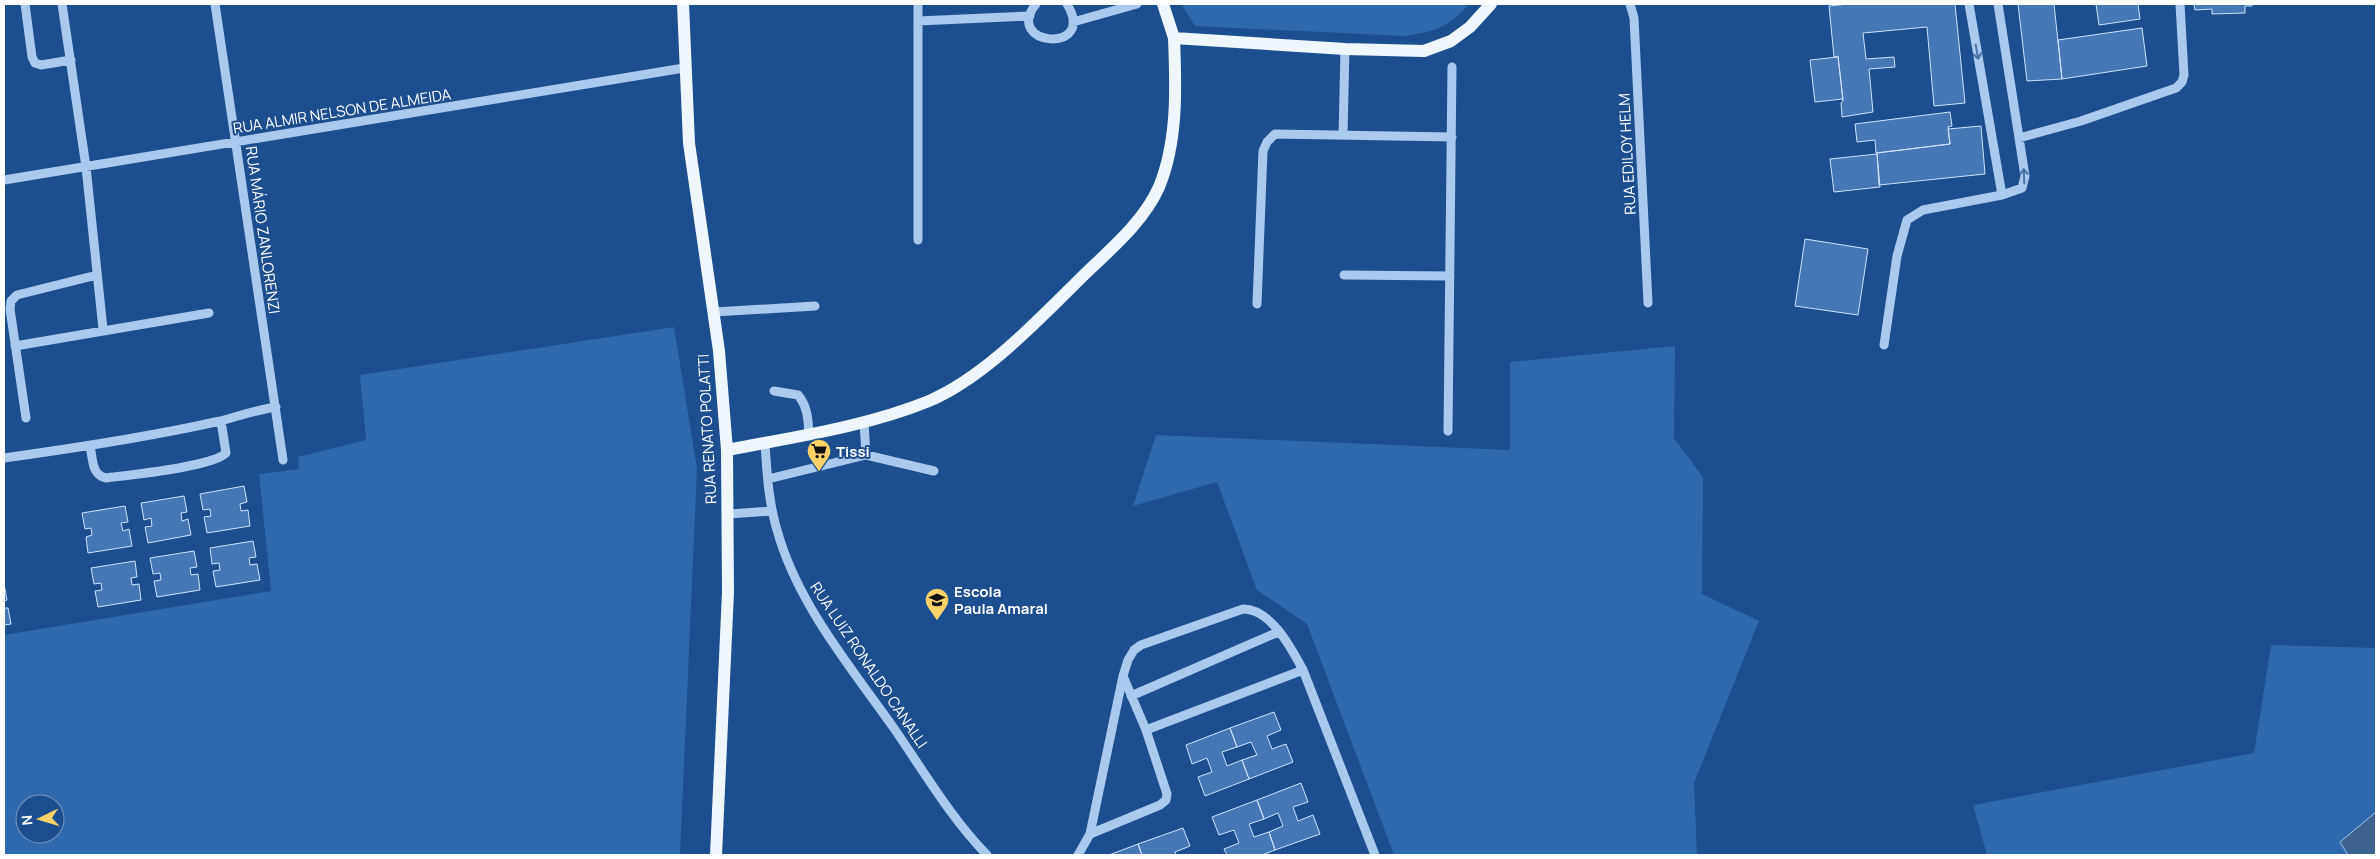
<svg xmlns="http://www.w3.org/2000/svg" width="2380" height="859" viewBox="0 0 2380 859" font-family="Manrope,sans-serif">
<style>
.green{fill:#2e69ad;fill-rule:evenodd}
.water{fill:#3c6290;stroke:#9cc4f0}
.building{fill:#4478b7;stroke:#cfe3fa}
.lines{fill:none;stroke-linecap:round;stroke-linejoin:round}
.minor{stroke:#a9c9ee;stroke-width:9}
.major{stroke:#f0f6ff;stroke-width:12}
.oneway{stroke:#4674ac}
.labels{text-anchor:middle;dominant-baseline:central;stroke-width:4;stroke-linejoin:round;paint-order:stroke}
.street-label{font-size:15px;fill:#fff;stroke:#1b4f8f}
.poi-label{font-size:15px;font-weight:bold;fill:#fff;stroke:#1b4f8f;text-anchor:start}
</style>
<rect width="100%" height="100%" fill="#1b4f8f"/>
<path class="green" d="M1181 4H1469C1447 29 1435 31 1404 36L1195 26Z
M674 327 697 469 680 855H4V635L271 591 259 474 299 469 298 457 366 440 360 375ZM25 804H55V834H25Z
M1675 346 1674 438 1703 477 1702 594 1759 621 1694 783 1697 855H1394L1307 624 1257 590 1217 482 1133 506 1156 435 1510 450V362Z
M2271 645 2376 648V812L2340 842 2348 855H1987L1973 805 2254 753Z"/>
<path class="water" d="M2376 812V855H2348L2340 842Z"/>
<path class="building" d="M1849 4H1955L1965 103 1934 106 1927 27 1863 33 1866 59 1894 57 1895 67 1869 69 1873 112 1842 117 1841 103 1843 101 1838 56 1834 57 1829 6Z
M2018 4H2054L2062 79 2027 81Z
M2096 4H2138L2140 19 2099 25Z
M2194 4H2252V6H2245V13L2212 14V9L2195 10Z
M2142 28 2147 66 2062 79 2058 40Z
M1838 57 1843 99 1815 102 1810 60Z
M1950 112 1952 126 1948 127 1950 144 1876 153 1875 140 1857 142 1855 124Z
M1981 126 1985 174 1879 185 1877 153 1950 144 1948 129Z
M1877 154 1880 187 1834 192 1830 159Z
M1805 239 1868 249 1858 315 1795 306Z
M244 486 247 502 240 504 241 511 248 510 250 526 207 533 204 517 211 516 210 509 203 510 200 494Z
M184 496 187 512 181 513 182 521 188 519 191 535 148 543 145 527 152 526 151 518 144 520 141 503Z
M125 506 128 522 121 523 123 531 129 529 132 546 88 553 86 537 92 535 91 528 85 529 82 513Z
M253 541 256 557 249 558 250 565 257 564 260 580 216 587 213 571 220 570 219 563 212 564 210 548Z
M194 551 197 567 190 568 191 575 198 574 200 590 157 597 154 581 161 580 160 573 153 574 150 558Z
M135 561 137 577 131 578 132 585 139 584 141 600 98 607 95 591 102 590 101 583 94 584 91 568Z
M4 584 7 600 4 601Z
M4 608H8L11 624 4 625Z
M1274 712 1281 730 1267 736 1272 749 1286 744 1293 762 1249 779 1242 760 1257 755 1251 742 1237 747 1230 728Z
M1230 728 1237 747 1222 752 1227 766 1242 760 1249 779 1205 796 1198 777 1212 772 1207 758 1192 764 1186 745Z
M1301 783 1308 802 1293 807 1298 821 1313 815 1320 834 1275 850 1269 832 1283 826 1278 813 1264 819 1257 800Z
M1257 800 1264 819 1249 824 1254 837 1269 832 1275 850 1262 855H1227L1224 849 1239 843 1234 830 1219 835 1212 817Z
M1183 828 1190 846 1175 852 1176 855H1142L1138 844Z
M1138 844 1142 855H1109Z"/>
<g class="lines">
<path class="minor" d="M25 4 32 57 35 63 41 65 71 60
M62 4 86 167 103 329
M215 4 283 460
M918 4V240
M1036 4C1002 46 1098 55 1067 4
M1630 4 1634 18 1648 303
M1969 4 2002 195 2022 188 2025 176 1998 4
M918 21 1030 16
M1073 22 1137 4
M1343 135 1345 49
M2019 138 2081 121 2176 88 2182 82 2184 75 2180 4
M4 180 684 68
M1344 275 1450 276
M1257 304 1263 151 1267 142 1275 134 1452 137
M714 312 815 306
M1884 345 1897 256 1907 220 1923 210 2002 195
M15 346 209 313
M774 391 798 395C808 407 808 420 809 434
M26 418 10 309 11 301 17 295 97 275
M864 422 866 455
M1448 431 1452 67
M765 443C767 476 769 508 780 540 802 609 852 669 893 727 923 770 950 817 987 855
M90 446C93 458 91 475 106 478 129 475 212 467 226 453L221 421
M4 458C76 448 149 437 220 421 239 416 256 410 276 407
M768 479 866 455 934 471
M729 514 772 511
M1131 696 1278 632
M1146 730 1303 670
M1090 834 1160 805 1166 800 1167 794 1146 730 1123 676
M1078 855 1090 834 1123 676 1128 660 1134 650 1141 645 1243 609C1271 609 1291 648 1303 670L1375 855"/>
<path class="major" d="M683 4 689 143 719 351 727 450 728 592 716 855
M1163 4 1174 38
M727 450C794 437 865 427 929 401 986 377 1042 316 1086 273 1112 248 1144 221 1159 187 1178 141 1176 87 1174 38L1345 49 1424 51 1451 41 1470 27 1491 4"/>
</g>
<defs><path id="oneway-shaft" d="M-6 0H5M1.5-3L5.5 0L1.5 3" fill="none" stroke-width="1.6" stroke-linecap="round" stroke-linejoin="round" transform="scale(1.25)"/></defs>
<g class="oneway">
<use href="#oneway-shaft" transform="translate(1977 52) rotate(80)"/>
<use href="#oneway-shaft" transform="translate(2024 176) rotate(-92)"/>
</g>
<defs>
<symbol id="supermarket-pin" viewBox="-11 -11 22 30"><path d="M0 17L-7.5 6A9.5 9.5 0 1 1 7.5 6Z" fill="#ffd166" stroke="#1b4f8f"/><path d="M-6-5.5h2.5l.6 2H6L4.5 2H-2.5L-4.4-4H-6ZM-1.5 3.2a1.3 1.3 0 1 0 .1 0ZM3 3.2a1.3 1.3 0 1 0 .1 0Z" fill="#111"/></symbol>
<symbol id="school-pin" viewBox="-11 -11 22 30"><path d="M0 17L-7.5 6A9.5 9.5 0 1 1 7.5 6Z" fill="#ffd166" stroke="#1b4f8f"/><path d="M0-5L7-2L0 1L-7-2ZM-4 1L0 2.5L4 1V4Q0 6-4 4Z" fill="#111"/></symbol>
</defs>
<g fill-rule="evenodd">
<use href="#supermarket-pin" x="805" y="437" width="28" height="38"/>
<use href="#school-pin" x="923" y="586" width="28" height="38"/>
</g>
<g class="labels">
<g class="street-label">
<text transform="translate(342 111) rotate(-9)">RUA ALMIR NELSON DE ALMEIDA</text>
<text transform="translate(1627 154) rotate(-93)">RUA EDILOY HELM</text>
<text transform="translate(263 230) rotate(82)">RUA MÁRIO ZANLORENZI</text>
<text transform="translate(707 429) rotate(-93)">RUA RENATO POLATTI</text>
<text transform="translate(869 665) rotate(56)">RUA LUIZ RONALDO CANALLI</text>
</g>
<g class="poi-label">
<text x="836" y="451">Tissi</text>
<text x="954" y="591">Escola<tspan x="954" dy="17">Paula Amaral</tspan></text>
</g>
</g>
<rect width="2380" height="859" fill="none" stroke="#ffffff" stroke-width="10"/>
<g transform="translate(40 819) rotate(265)"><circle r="24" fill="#1b4f8f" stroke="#7695bc"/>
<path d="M0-4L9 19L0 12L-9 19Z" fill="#ffd166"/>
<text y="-8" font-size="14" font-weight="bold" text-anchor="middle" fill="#ffffff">N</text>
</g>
</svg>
